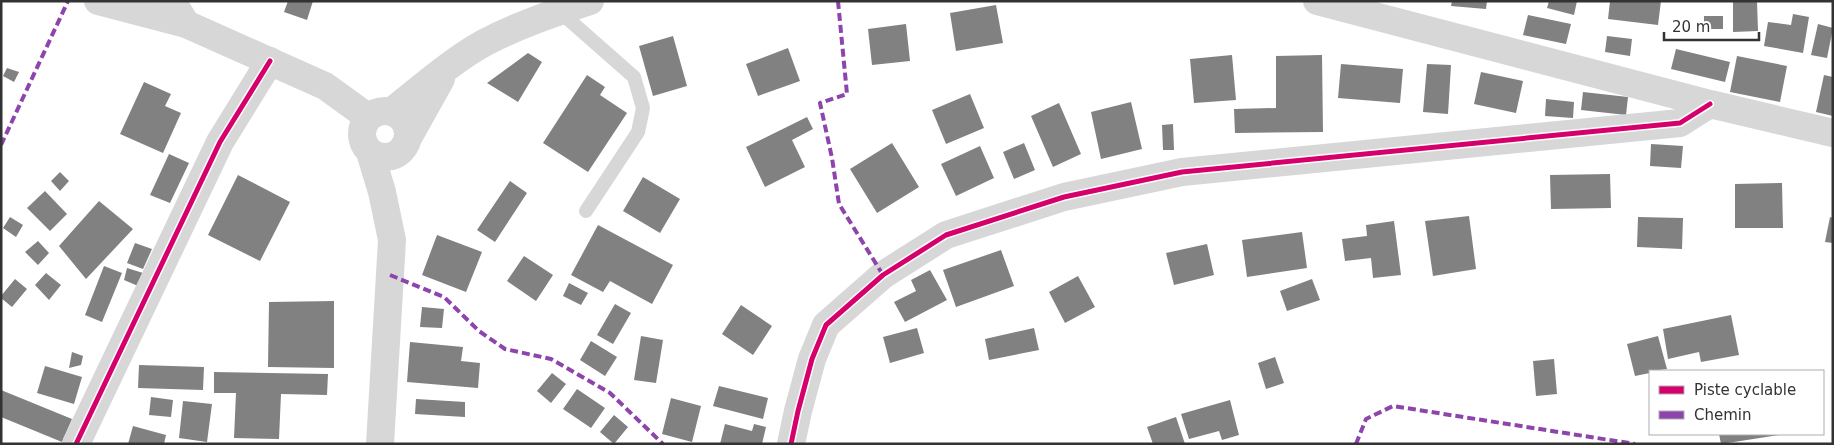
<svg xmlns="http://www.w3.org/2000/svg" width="1834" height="445" viewBox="0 0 1834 445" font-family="'DejaVu Sans',sans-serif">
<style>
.building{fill:#818181}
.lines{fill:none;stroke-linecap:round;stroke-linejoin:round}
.service{stroke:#d7d7d7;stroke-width:14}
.minor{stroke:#d7d7d7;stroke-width:28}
.tertiary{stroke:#d7d7d7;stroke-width:28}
.quiet{stroke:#8e44ad;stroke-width:4;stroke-dasharray:8 4;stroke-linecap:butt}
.cycleway-casing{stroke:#fff;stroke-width:8}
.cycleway{stroke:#d6006c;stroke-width:5}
</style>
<rect width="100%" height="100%" fill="#fff"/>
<path class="building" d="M288 1H313L307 20 284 12Z
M1452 1H1487L1486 9 1451 6Z
M1549 1H1577L1574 15 1547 8Z
M1610 1H1661L1658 25 1608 19Z
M1733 1H1757L1758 31 1733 32Z
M996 5 1003 43 956 51 950 13Z
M1793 14 1809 17 1803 53 1764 46 1768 22 1791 25Z
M1528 15 1571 24 1566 44 1523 35Z
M1704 16H1723V29H1704Z
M906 24 910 61 872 65 868 29Z
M1818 24 1833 28 1827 58 1811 55Z
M673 36 687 86 653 96 639 46Z
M1607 36 1632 39 1630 56 1605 52Z
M788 48 800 81 758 96 746 64Z
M1676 49 1730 62 1725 82 1671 69Z
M528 53 542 62 518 102 487 83Z
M1232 55 1236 100 1194 103 1190 59Z
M1322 55 1323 132 1235 133 1234 109 1276 108V56Z
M1737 56 1787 66 1780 102 1730 92Z
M1341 64 1403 69 1400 103 1338 98Z
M1427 64 1451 65 1448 114 1423 112Z
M7 68 19 72 14 82 3 76Z
M1481 72 1523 81 1516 113 1474 104Z
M587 75 605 87 600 95 627 113 588 172 543 143Z
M1824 75 1833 77V116L1816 112Z
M144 82 171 94 165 106 181 113 163 153 120 134Z
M1583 92 1628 97 1626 115 1581 110Z
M970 94 984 128 946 144 932 110Z
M1546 99 1574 102 1573 118 1545 116Z
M1131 102 1142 149 1101 159 1091 112Z
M1059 103 1081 154 1053 167 1031 116Z
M807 117 813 129 792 140 805 167 765 187 746 147Z
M1173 124 1174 150H1163L1162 125Z
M892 143 919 187 877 213 850 169Z
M1024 143 1035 170 1014 179 1003 152Z
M1651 144 1683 146 1681 168 1650 166Z
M980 146 994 178 956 196 941 164Z
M169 154 189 163 170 203 150 195Z
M60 172 69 181 60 191 51 181Z
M1610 174 1611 208 1551 209 1550 175Z
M238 175 290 202 260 261 208 235Z
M643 177 680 199 660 233 623 211Z
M510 181 527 193 495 242 477 230Z
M1782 183 1783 228H1735V184Z
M45 191 67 214 50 231 27 208Z
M99 201 133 229 86 279 59 246Z
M1469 216 1476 269 1433 276 1425 221Z
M10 217 23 225 16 237 3 228Z
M1638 217 1683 218 1682 249 1637 247Z
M1830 217 1833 218V243L1825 242Z
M1394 221 1401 275 1373 278 1371 258 1345 261 1342 239 1367 236 1366 225Z
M598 225 673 265 652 304 610 281 603 292 571 275Z
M1302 232 1307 268 1247 277 1242 240Z
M437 235 482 252 466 292 422 275Z
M38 241 49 253 38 265 25 252Z
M135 243 152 249 143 269 127 263Z
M1207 244 1214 275 1174 285 1166 253Z
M1001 250 1014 286 956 307 943 270Z
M524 256 553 275 536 301 507 281Z
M104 266 122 273 102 322 85 315Z
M127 268 143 273 138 286 124 280Z
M930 270 947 300 905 322 894 302 916 291 911 280Z
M46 273 61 285 49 300 35 285Z
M1078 276 1095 307 1065 323 1049 292Z
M15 279 27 289 12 307 1 298V296Z
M1312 279 1320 300 1287 311 1280 291Z
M569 283 588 293 581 305 563 296Z
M334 301V368L268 367 269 302Z
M615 304 631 313 613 344 597 335Z
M741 305 772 326 753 355 722 334Z
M422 307 444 309 442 328 420 327Z
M1731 315 1739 355 1701 362 1699 352 1668 359 1663 329Z
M917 328 924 353 890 363 883 337Z
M1034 328 1039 350 989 360 985 339Z
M641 336 663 340 656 383 634 380Z
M1658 336 1667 369 1650 371V373L1635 376 1627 344Z
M591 341 617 357 605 376 580 360Z
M410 342 463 347 461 361 480 363 478 388 407 382Z
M72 352 83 356 81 365 69 368Z
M1275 357 1284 383 1266 389 1258 363Z
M1554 359 1557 394 1536 396 1533 361Z
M139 365 204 367 203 390 138 388Z
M45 366 82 377 74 404 37 393Z
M214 372 328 374 327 395 281 394 279 439 234 438 236 393H214Z
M552 373 566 384 551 403 537 391Z
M719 386 768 398 763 419 713 406Z
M577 389 605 408 591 428 563 409Z
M1 390 72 419 62 442 1 417Z
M151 397 173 400 171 417 149 415Z
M671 398 701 406 692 442 662 434Z
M416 399 465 402V417L415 414Z
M1230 400 1239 435 1222 440 1219 431 1189 439 1181 414Z
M183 401 212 404 207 442 179 438Z
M614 415 628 427 614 444 600 432Z
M1176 417 1185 444H1153L1147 427Z
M725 424 752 431 754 424 766 427 762 444H720Z
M133 426 166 435 164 444H128Z
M1719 434H1779V435L1721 444Z"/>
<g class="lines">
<path class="service" d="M559 11 634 77 643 108 638 132 586 211"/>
<path class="minor" d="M172 1 186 24
M1317 1 1710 104 1833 133
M392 111C420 89 453 60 484 43 518 25 554 13 590 1
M408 138 441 79
M76 444 220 142 270 61
M791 444 798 411 812 359 826 325 883 275 946 235 1064 197 1182 172 1680 123 1710 104"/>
<path class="tertiary" d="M98 1 186 24 325 86 368 117
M362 134a23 23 0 1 1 46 0a23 23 0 1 1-46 0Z
M370 152 382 192 392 240 380 444"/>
<path class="quiet" d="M838 1 847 94 820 103 832 158 839 204 883 275
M1 145 68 1
M390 275 444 297 479 331 505 349 551 359 610 393 663 444
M1356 444 1366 419 1393 406 1635 444"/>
<defs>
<path id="cycleway" d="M76 444 220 142 270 61
M791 444 798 411 812 359 826 325 883 275 946 235 1064 197 1182 172 1680 123 1710 104"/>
</defs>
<use href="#cycleway" class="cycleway-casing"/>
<use href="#cycleway" class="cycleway"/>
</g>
<rect width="1834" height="445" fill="none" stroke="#333333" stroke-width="5"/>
<rect x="1649" y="370" width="175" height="65" fill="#ffffff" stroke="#adadad"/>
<rect x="1659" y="386" width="25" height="8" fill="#d6006c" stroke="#adadad"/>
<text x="1694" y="395" font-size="15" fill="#333333">Piste cyclable</text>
<rect x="1659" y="411" width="25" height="8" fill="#8e44ad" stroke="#adadad"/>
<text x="1694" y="420" font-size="15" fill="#333333">Chemin</text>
<path d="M1664 32v8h95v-8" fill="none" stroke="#333333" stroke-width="2.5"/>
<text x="1672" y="32" font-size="15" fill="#333333" stroke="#ffffff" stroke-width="4" paint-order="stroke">20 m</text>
</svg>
